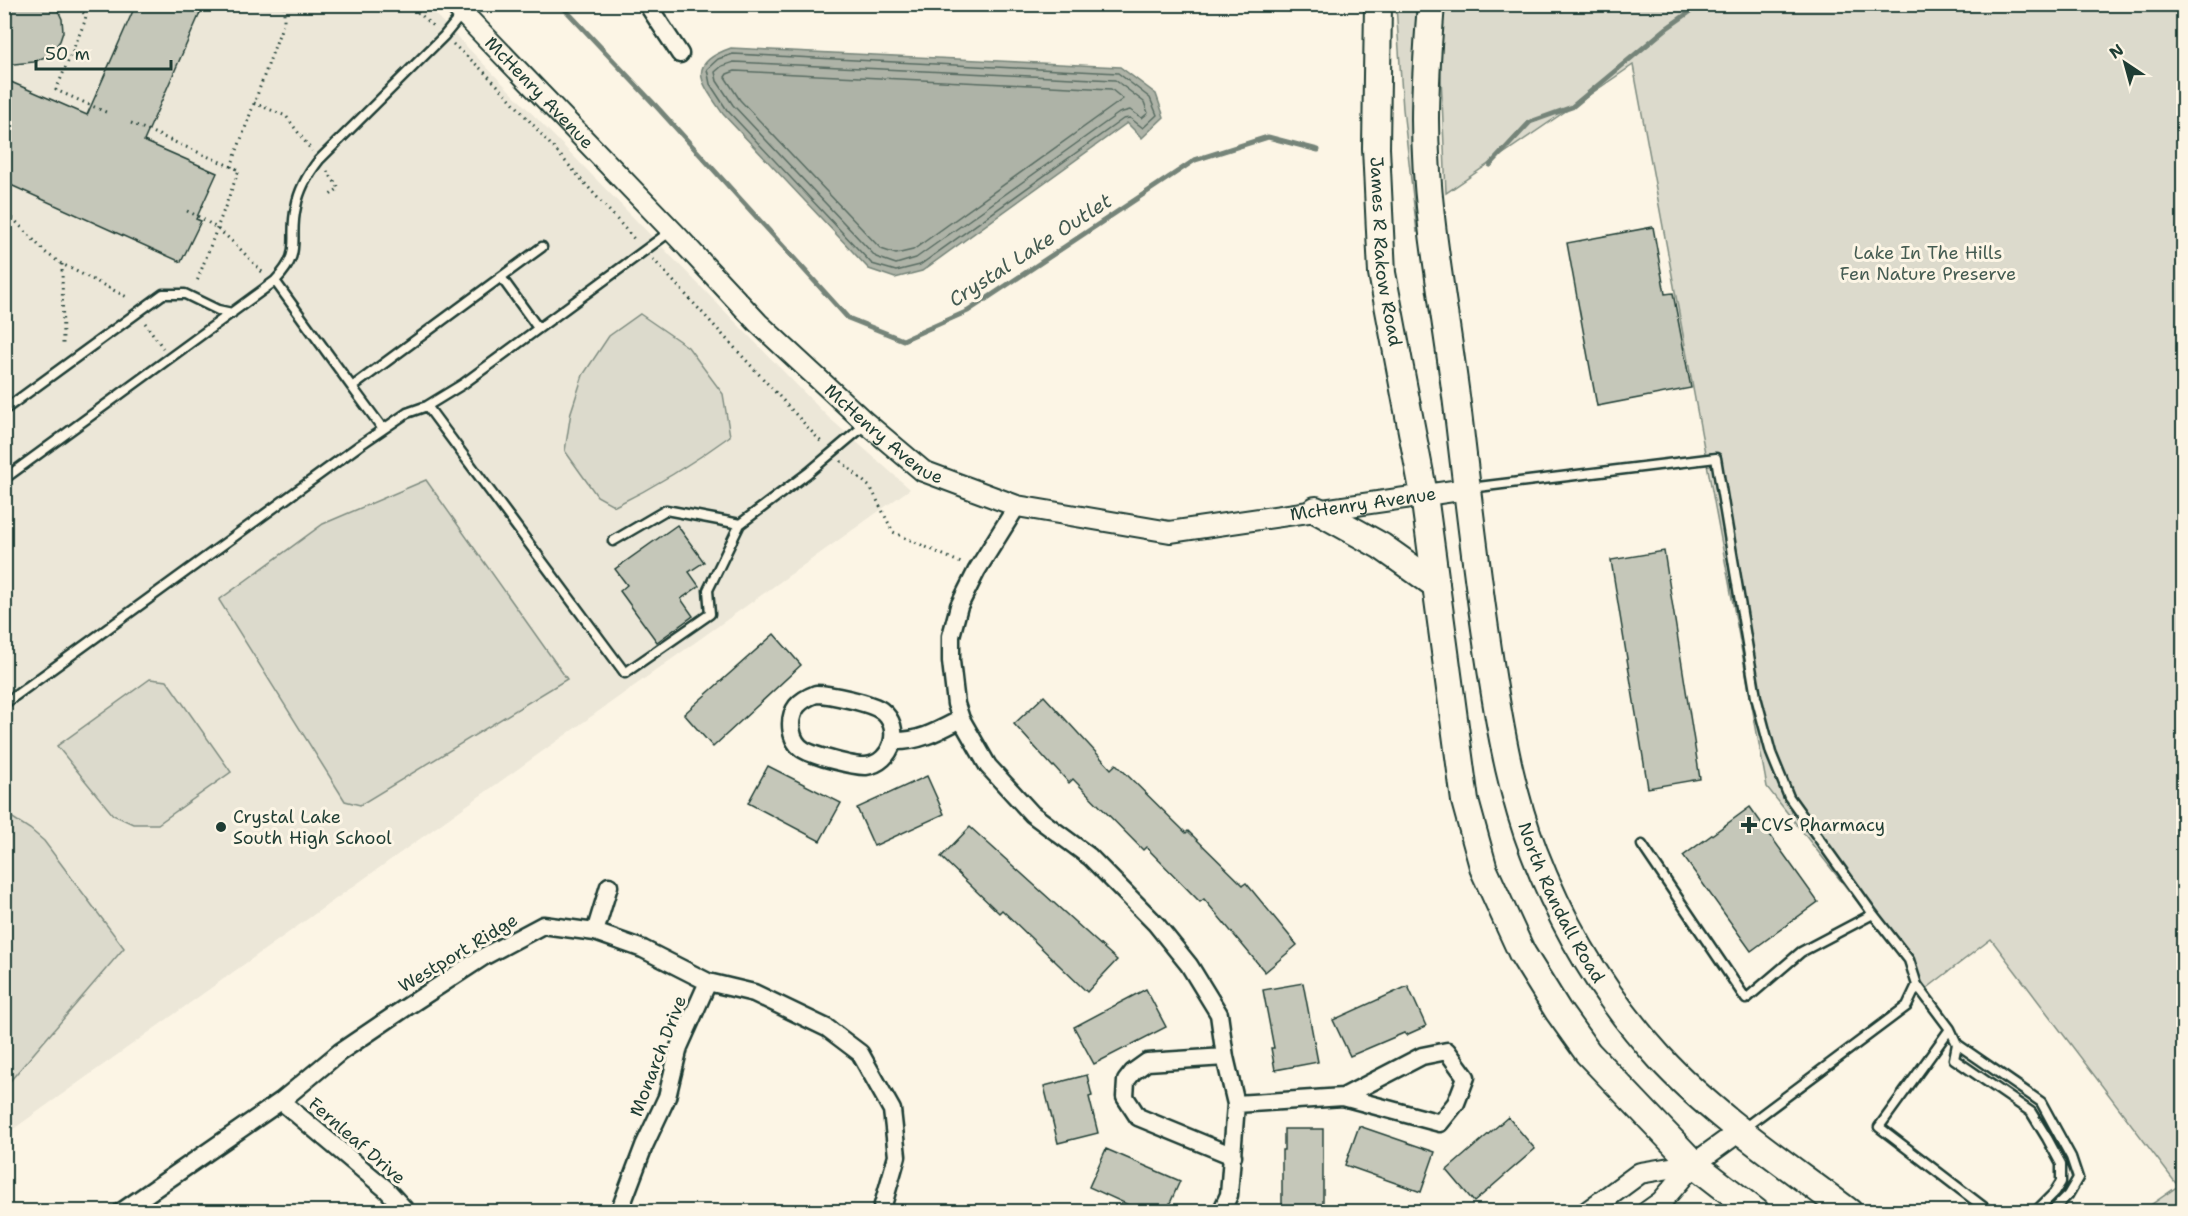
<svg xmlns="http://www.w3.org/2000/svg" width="2188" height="1216" viewBox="0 0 2188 1216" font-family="'Shantell Sans',sans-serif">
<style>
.built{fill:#ece7d8}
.green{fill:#dcdacc;stroke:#7e8c80;stroke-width:1.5}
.water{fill:#aeb3a7;stroke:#758479;stroke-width:1.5}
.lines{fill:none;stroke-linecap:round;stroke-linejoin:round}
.shore{stroke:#586c62;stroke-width:1.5}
.stream{stroke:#758479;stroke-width:5}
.building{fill:#c5c7b9;stroke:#1f3d34;stroke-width:1.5}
.service-casing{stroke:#1f3d34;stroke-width:13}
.minor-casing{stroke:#1f3d34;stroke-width:21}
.tertiary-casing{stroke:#1f3d34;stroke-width:24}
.primary-casing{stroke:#1f3d34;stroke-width:30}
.path{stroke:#1f3d34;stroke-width:3;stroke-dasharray:1.5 4.5;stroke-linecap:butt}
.service{stroke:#fcf5e5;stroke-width:8}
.minor{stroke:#fcf5e5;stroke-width:16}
.tertiary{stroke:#fcf5e5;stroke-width:20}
.primary{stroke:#fcf5e5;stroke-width:26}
.poi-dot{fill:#1f3d34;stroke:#fcf5e5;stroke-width:2}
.labels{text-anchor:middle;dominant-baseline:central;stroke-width:6;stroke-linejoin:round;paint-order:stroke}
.street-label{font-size:18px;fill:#1f3d34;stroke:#fcf5e5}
.park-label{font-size:18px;fill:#455c52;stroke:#fcf5e5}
.poi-label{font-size:18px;fill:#1f3d34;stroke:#fcf5e5;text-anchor:start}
.water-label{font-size:20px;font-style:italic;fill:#435a51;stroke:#fcf5e5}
</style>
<rect width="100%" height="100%" fill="#fcf5e5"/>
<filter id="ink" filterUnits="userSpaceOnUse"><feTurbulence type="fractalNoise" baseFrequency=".0167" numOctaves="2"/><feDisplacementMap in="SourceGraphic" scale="12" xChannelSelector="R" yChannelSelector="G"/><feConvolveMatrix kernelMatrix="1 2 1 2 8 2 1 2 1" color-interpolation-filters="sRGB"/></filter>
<g filter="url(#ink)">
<path class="built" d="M5 5H426L827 416 910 489 5 1135Z"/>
<path class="green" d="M1396 5H1416L1415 74 1422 231 1417 232 1403 109Z
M1438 5H2183V1211H2142L2178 1186 1991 939 1926 989 1767 787 1633 65 1446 193Z
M640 314 688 347 723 394 730 436C693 463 656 486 615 506L597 496 565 451 571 412 583 375 609 336Z
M426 480 567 679 360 805 345 801 219 600 323 524Z
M150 679 167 681 231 772 158 824H133L113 815 57 746Z
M5 813 30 829 44 841 124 948 5 1087Z"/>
<path class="water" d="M731 48 1120 67 1156 94 1164 117 1142 138 1127 123 922 271 895 278 869 269 723 114C701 82 685 64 731 48Z"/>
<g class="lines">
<path class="shore" d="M733 54 1118 73 1150 98 1157 115 1143 128 1130 118 1123 119 920 265 896 271 872 264 727 110 710 84 707 69 718 59Z
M734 62 1115 80 1144 102 1148 113 1142 118 1130 110 1119 113 916 258 896 264 876 257 733 105 717 81 715 72 722 66Z
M735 71 1111 89 1123 99 913 250 896 254 881 249 740 100 725 77 727 74Z"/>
<path class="stream" d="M560 4 656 106 848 318 903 340 968 311 1195 160 1268 137 1318 150
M1490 165 1530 122 1572 107 1667 28 1701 4"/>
</g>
<path class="building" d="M4 4H55L62 19 63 32 60 41 49 55 34 62 4 65Z
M136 4H204L144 141 217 173 196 219 201 221 181 262 4 182V79L87 115Z
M1653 227 1665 294 1673 293 1691 388 1597 406 1567 243Z
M677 525 704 562 689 572 699 586 681 599 693 616 657 642 620 591 627 585 615 569Z
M1664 551 1700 779 1648 788 1611 560Z
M774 634 801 665 713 747 684 714Z
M1044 696 1111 769 1116 764 1186 833 1188 831 1243 885 1246 883 1297 945 1265 972 1204 899 1200 902 1146 847 1143 850 1073 779 1069 783 1054 766 1053 767 1014 724Z
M768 766 841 803 820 841 748 803Z
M927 776 944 814 874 846 857 808Z
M1750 807 1818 902 1751 951 1683 856Z
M970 827 1117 960 1087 992 1002 910 999 913 941 857Z
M1303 983 1318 1062 1275 1070 1271 1048H1274L1263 990Z
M1408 986 1426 1026 1406 1035 1404 1033 1350 1056 1333 1020Z
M1146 989 1166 1027 1094 1064 1074 1027Z
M1087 1075 1092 1096 1089 1097 1098 1133 1058 1143 1044 1086Z
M1508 1117 1535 1149 1474 1202 1447 1170Z
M1359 1126 1435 1152 1421 1192 1345 1165Z
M1284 1129H1323V1210H1282V1150H1284Z
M1106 1149 1180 1181 1166 1212H1144L1089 1187Z"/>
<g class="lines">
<defs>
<path id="service" d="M501 277 542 247
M275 281 352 387 501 277 538 328
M352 387 383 429
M427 406 625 673 710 614 708 590 740 524
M4 410 163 294H185L218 310 232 313
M4 479 275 281C304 251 288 241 296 207 299 189 308 174 319 160L444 36 462 14
M1470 488 1716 458 1756 697 1771 753 1789 797 1873 914 1909 960 1917 985 1907 1006 1744 1128
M613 541 666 510 740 524 808 473 866 424
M4 704 360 445 407 413 427 406 463 384 671 231
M1642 845 1746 999 1801 952 1873 914
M1917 985 1950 1029 1879 1127 1990 1212
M1950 1029 1957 1044 2041 1102 2071 1157 2078 1178 2068 1195 2051 1212
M1957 1044 1954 1059 2031 1112 2047 1138 2061 1164V1182L2054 1193 2035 1212"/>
<path id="minor" d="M647 4 680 54
M1017 506 977 570 959 606 951 636V661L956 704 961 719 988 766 1032 814 1090 857 1156 924 1189 965 1219 1014 1225 1057 1236 1104 1229 1195 1221 1212
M816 694C829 694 872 703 882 711 903 727 893 763 866 766 856 767 814 756 804 750 790 742 787 719 797 706 802 700 808 697 816 694Z
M893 741C919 742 938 731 961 719
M595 932 609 886
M1447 1051 1466 1077 1456 1103 1440 1123 1343 1097 1422 1056Z
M1225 1057 1147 1062 1133 1072 1126 1081 1125 1097 1138 1117 1233 1156
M281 1101 386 1189 407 1212
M1236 1104 1343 1097
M121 1212 281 1101 340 1052 405 1008 483 957 543 925 595 932 643 949 708 982 754 993 827 1028 860 1053 892 1110 897 1156 881 1212
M619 1212 644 1146 667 1097 679 1047 708 982"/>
<g id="tertiary">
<path id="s1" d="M454 4 677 236 758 323 866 423 923 471 1017 506 1170 532 1467 489"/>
<path d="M1587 1212 1640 1173 1694 1164"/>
<path d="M1647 1212 1661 1202 1694 1164 1741 1130"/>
</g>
<g id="primary">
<path id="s2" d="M1378 4 1376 148 1382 273 1424 495 1465 801 1484 870 1522 953 1558 1011 1588 1053 1694 1164 1756 1212"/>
<path id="s3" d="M1431 4C1428 43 1425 81 1425 119 1425 220 1448 321 1459 421 1469 508 1479 595 1493 682 1502 739 1513 798 1534 852 1563 927 1606 999 1660 1058 1712 1115 1787 1165 1849 1212"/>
<path d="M1316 510 1381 546 1436 585"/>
</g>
</defs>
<use href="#service" class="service-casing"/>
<use href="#minor" class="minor-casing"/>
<use href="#tertiary" class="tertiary-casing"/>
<use href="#primary" class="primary-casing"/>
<path class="path" d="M67 4 81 11 86 15 85 21 56 90 108 113
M409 4 435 28
M453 44 481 69 503 91 636 241
M254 103 286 116 312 151
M131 123 239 170 196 284
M231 167 284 21V4
M327 171 339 188 329 196
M4 209 45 252 60 263 127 297
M187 211C221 226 239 248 264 274
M653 259 823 444
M62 264 63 344
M145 323 163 348
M841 461 871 488 893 532 961 563"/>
<use href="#service" class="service"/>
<use href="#minor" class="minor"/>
<use href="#tertiary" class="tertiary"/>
<use href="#primary" class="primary"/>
</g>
</g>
<g class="poi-dot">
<path d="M1746 816h6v6h6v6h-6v6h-6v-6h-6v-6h6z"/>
<circle cx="221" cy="827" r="6"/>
</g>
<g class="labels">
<g class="street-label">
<text stroke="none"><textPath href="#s1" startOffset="123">McHenry Avenue</textPath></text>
<text stroke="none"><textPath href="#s2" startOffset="248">James R Rakow Road</textPath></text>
<text stroke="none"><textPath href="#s1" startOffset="609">McHenry Avenue</textPath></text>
<text stroke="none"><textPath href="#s1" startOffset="1113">McHenry Avenue</textPath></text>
<text stroke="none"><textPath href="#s3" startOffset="915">North Randall Road</textPath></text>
<text transform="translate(458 953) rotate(-31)">Westport Ridge</text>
<text transform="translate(658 1056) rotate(-69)">Monarch Drive</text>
<text transform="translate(357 1141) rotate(41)">Fernleaf Drive</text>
</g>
<g class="park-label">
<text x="1928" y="253">Lake In The Hills<tspan x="1928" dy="21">Fen Nature Preserve</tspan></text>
</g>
<g class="poi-label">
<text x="233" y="817">Crystal Lake<tspan x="233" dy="21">South High School</tspan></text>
<text x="1761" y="825">CVS Pharmacy</text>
</g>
<g class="water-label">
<text transform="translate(1030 250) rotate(-33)">Crystal Lake Outlet</text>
</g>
</g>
<rect width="2188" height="1216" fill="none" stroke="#fcf5e5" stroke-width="24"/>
<rect x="12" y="12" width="2164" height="1192" fill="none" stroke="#1f3d34" stroke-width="2" filter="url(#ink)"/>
<g transform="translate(2125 63) rotate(324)" stroke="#fcf5e5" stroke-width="4.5" paint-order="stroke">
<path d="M0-4.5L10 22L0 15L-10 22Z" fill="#1f3d34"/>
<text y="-9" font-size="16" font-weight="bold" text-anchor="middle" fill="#1f3d34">N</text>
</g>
<path d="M36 60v9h135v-9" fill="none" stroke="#1f3d34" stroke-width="3"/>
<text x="45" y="60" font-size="18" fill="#1f3d34" stroke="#fcf5e5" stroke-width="4.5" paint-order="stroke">50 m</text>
</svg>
